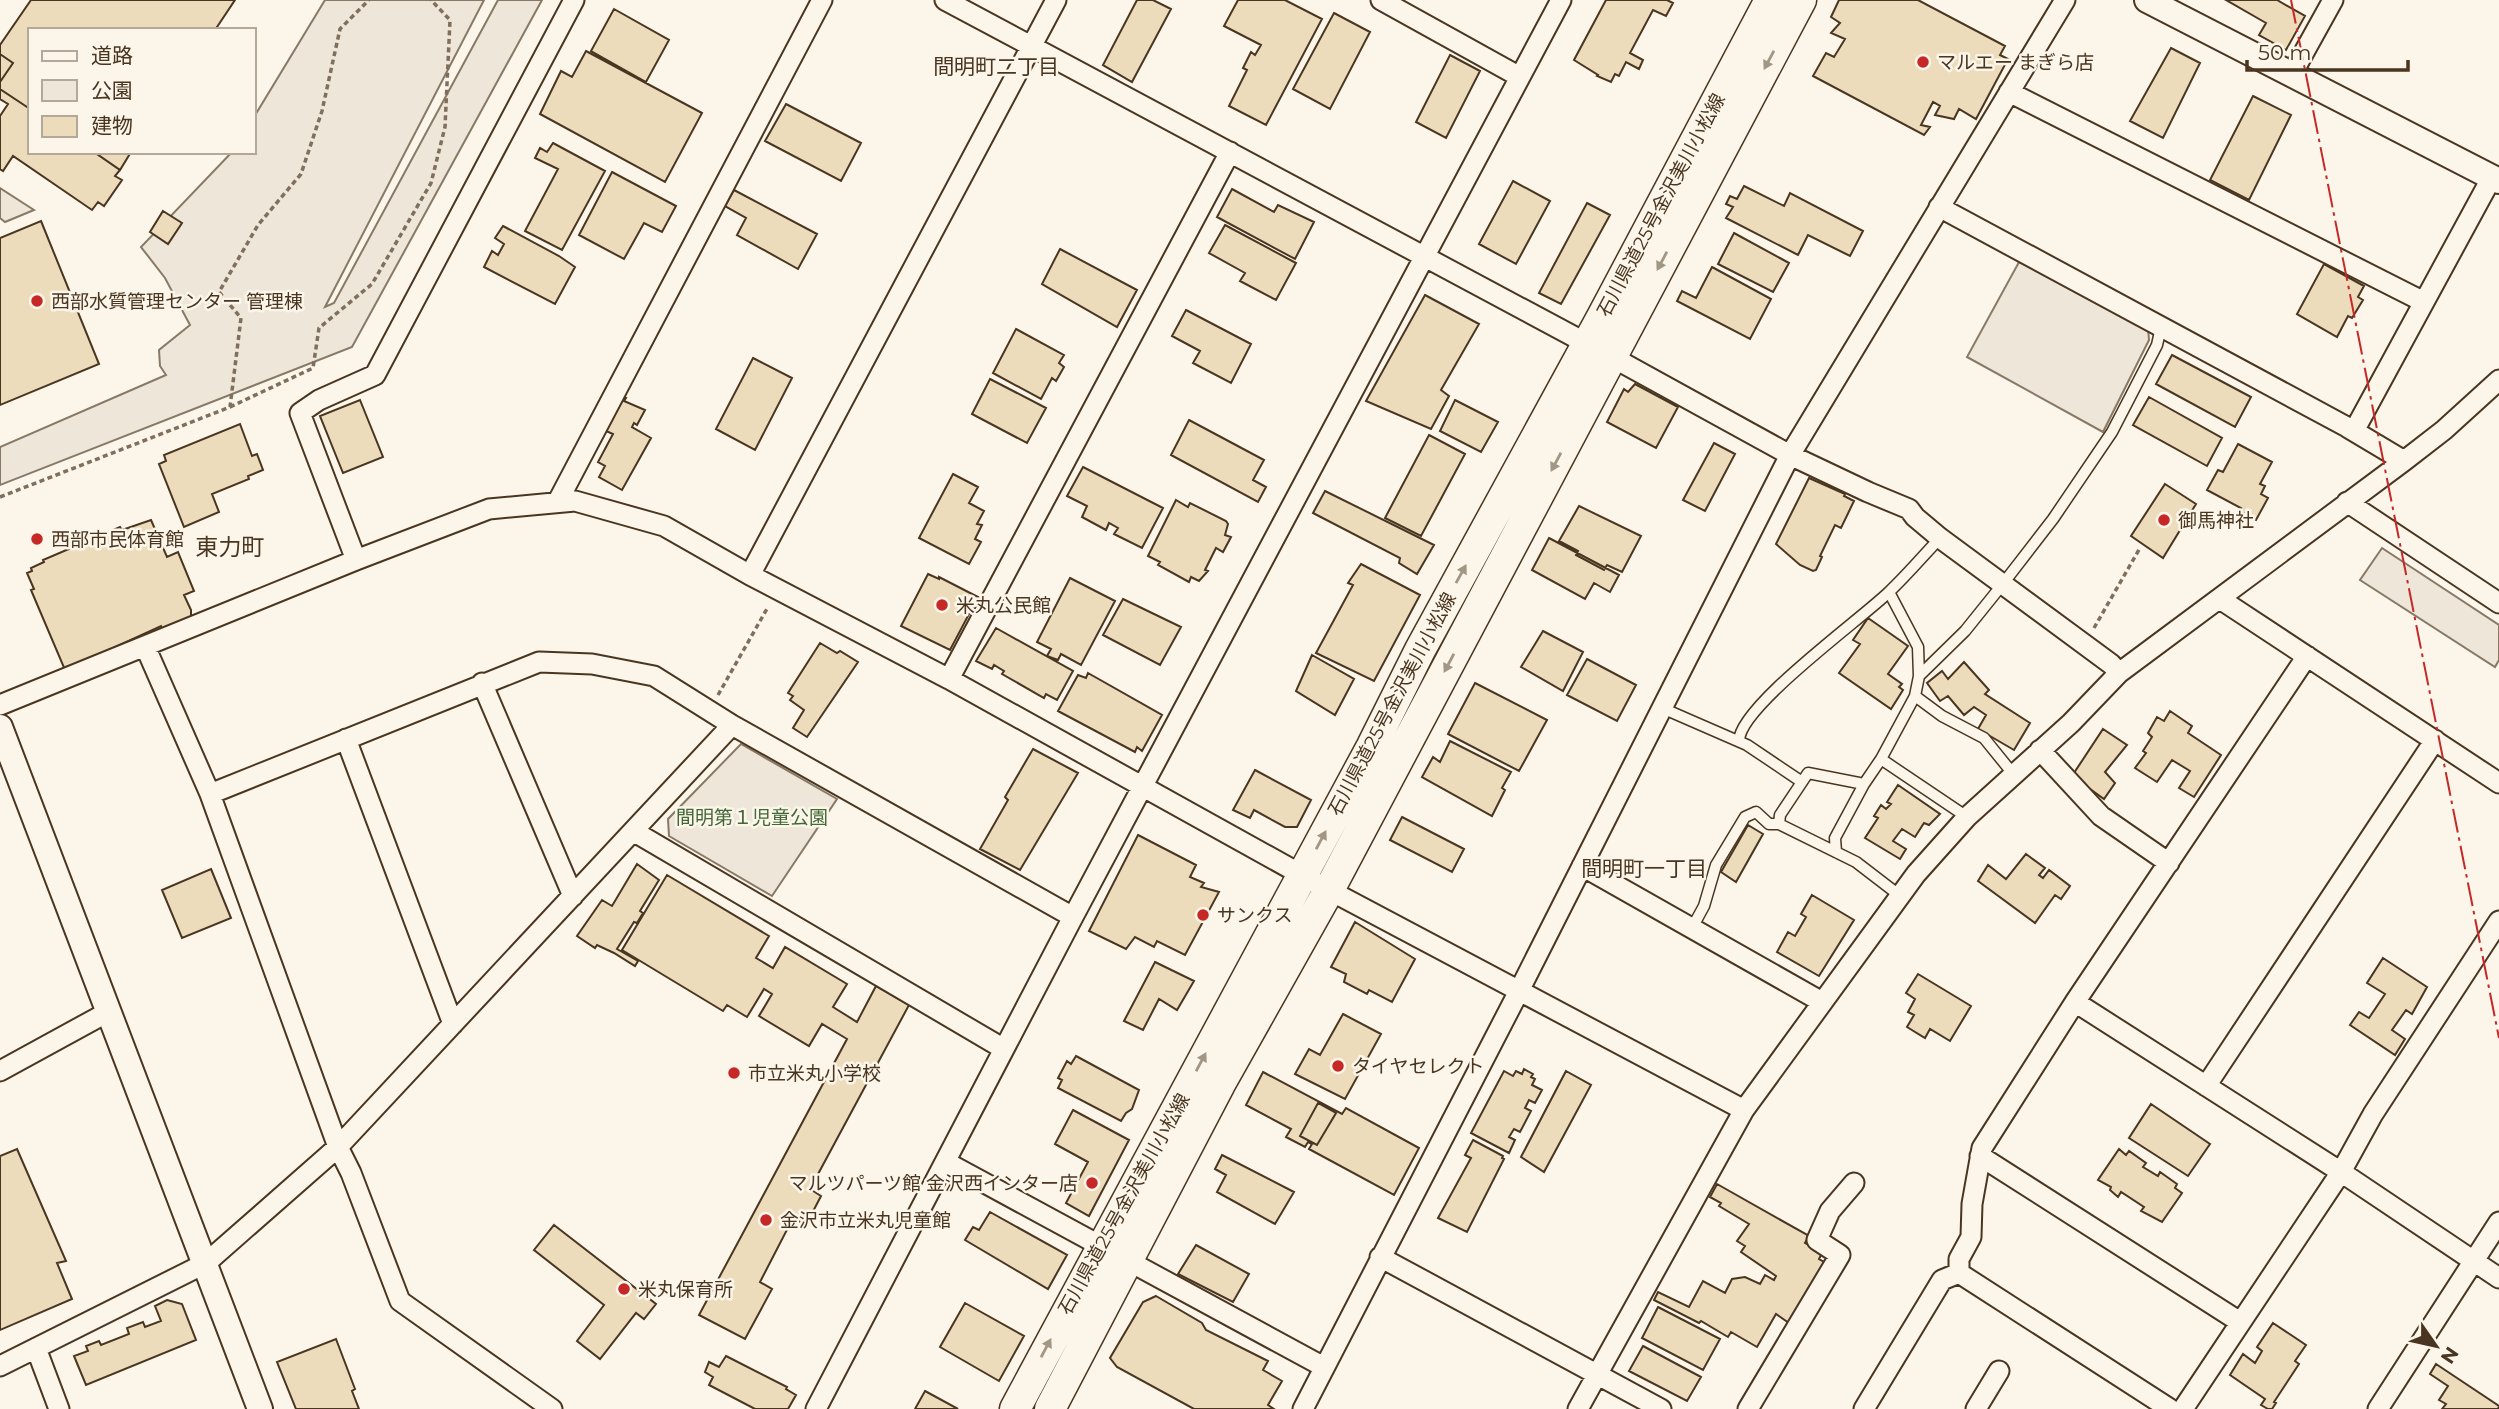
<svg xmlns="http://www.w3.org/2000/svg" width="2499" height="1409" viewBox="0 0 2499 1409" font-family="Montserrat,'Noto Sans JP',sans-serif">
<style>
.green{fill:#ede6d9;stroke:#887966;stroke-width:2}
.building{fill:#ecdcbc;stroke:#4a3520;stroke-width:2}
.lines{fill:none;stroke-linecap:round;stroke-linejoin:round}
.service-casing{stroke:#4a3520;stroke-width:13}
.minor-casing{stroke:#4a3520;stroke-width:23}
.tertiary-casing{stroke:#4a3520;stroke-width:28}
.primary-casing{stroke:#4a3520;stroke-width:33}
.path{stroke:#7f6f5c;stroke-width:3.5;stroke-dasharray:5 3.5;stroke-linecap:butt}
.service{stroke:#fbf6e9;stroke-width:10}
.minor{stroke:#fbf6e9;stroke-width:19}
.tertiary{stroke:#fbf6e9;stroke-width:24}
.primary{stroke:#fbf6e9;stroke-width:30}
.power{stroke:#c62828;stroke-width:2;stroke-dasharray:24 5 3.5 5;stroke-linecap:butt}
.oneway{fill:#a29684}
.poi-dot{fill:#c62828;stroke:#fbf6e9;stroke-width:2.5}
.labels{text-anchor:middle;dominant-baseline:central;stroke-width:5;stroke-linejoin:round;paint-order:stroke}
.poi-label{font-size:19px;fill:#4a3520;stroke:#fbf6e9;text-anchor:start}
.street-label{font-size:19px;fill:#4a3520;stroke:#fbf6e9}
.park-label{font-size:19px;fill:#436837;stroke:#fbf6e9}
.neighbourhood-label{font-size:21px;fill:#4a3520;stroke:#fbf6e9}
.quarter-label{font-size:23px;fill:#4a3520;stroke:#fbf6e9}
</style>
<rect width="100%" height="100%" fill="#fbf6e9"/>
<path class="green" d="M325 0H484L325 307 334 303 498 0H542L352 347 0 485V447L166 375 160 366 159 350 190 325 165 278 141 247 232 152H254V117Z
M0 188 34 210 5 222 0 218Z
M2019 262 2148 328 2149 340 2103 432 1967 357Z
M2382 548 2499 625V660L2495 667 2360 580Z
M741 744 837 799 772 896 669 836 668 819Z"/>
<path class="building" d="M31 0H235L215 30H30V109L0 89V82L13 63 0 54V45Z
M1137 0H1153L1171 9 1132 82 1103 65Z
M1238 0H1285L1322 19 1266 125 1229 106 1247 70 1243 68 1251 52 1255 55 1261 45 1224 26Z
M1606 0H1667L1673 3 1666 16 1653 10 1630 53 1643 60 1639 69 1626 62 1619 76 1615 74 1611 82 1597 76 1598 75 1574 60Z
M1839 0H1918L2005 46 2000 55 2008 59 1976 119 1959 109 1954 119 1935 115 1940 106 1933 102 1921 125 1930 127 1924 135 1813 76 1826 53 1834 57 1845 39 1831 33 1840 23 1831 17Z
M2226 0H2277L2305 16 2286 50 2259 35 2266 23Z
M614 9 669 40 646 82 591 51Z
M1334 13 1370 32 1330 109 1293 89Z
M2171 48 2200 63 2163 138 2130 121Z
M586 51 702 113 665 182 540 114 561 71 572 77Z
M0 54 13 63 0 82Z
M1450 55 1480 71 1446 138 1416 122Z
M0 89 30 109V152H94L120 170 115 176 122 180 104 206 98 202 92 210 13 156 3 171 0 169V116L8 104 0 99Z
M2253 96 2291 115 2249 200 2210 180Z
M786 104 861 143 841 181 765 141Z
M553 143 605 171 562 250 525 231 558 169 535 158 540 148 547 152Z
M94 152H131L120 170Z
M612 172 676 206 662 232 644 223 624 259 579 235Z
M1513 181 1550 201 1516 264 1479 244Z
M1744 186 1784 206 1790 193 1863 231 1850 256 1808 235 1798 255 1726 218 1733 207 1726 204 1730 196 1737 199Z
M1744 186 1784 206 1790 193 1863 231 1850 256 1808 235 1798 255 1726 218 1733 207 1726 204 1730 196 1737 199Z
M1232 189 1274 212 1278 205 1314 222 1295 259 1217 217Z
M734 190 817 234 798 269 737 235 746 218 725 206Z
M1587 203 1610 215 1561 304 1539 293Z
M163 211 182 223 168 244 150 232Z
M41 221 99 364 0 405V238Z
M1225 225 1296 263 1276 300 1240 281 1245 273 1209 253Z
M503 226 559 256 575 267 555 304 484 267 492 251 498 255 504 244 495 238Z
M1734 233 1789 263 1773 292 1718 264Z
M1060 249 1137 290 1117 327 1042 284Z
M2324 264 2364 286 2358 297 2363 300 2352 318 2348 316 2337 337 2297 314Z
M1712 267 1771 299 1750 339 1677 301 1682 291 1696 298Z
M1425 295 1479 324 1441 390 1449 396 1431 429 1366 401Z
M1186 310 1251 344 1231 383 1193 363 1200 351 1172 336Z
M1016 329 1064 355 1059 363 1064 367 1056 381 1052 378 1041 399 993 373Z
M2172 355 2251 397 2235 427 2156 384Z
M753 358 792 378 755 450 716 429Z
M990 379 1046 408 1027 443 972 414Z
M1635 384 1678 407 1656 448 1607 422 1624 389 1628 392Z
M624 397 626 398 624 401 645 410 637 425 634 423 632 427 651 438 622 490 599 477 605 466 598 462 613 434 606 431Z
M2149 397 2222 438 2207 466 2133 425Z
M360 400 383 457 343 473 320 416Z
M1455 400 1498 422 1481 452 1440 431Z
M1189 420 1264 460 1253 480 1266 487 1258 502 1171 455Z
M240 424 252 456 257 454 263 470 248 476 249 479 212 494 219 512 184 527 159 464 166 461 164 455Z
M1429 435 1465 454 1421 536 1385 518Z
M1714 443 1735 454 1705 511 1683 500Z
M2238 444 2272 462 2260 484 2265 486 2261 494 2268 498 2256 520 2239 511 2241 508 2207 490 2218 470 2223 472Z
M1083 467 1163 508 1142 548 1114 534 1118 528 1109 523 1106 530 1082 517 1087 506 1067 496Z
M953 474 978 487 969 503 984 511 977 524 982 525 975 539 981 542 969 564 919 538Z
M1809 478 1845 494 1844 496 1854 501 1841 528 1835 525 1820 556 1822 557 1816 570 1813 571 1800 565 1776 544Z
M2165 484 2196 504 2163 558 2131 536Z
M1325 491 1434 545 1417 574 1399 563 1400 558 1313 513Z
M1176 500 1188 507 1190 503 1226 521 1228 524 1225 535 1231 537 1223 552 1216 548 1205 570 1208 571 1199 581 1191 577 1189 582 1158 565 1160 562 1148 556Z
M1579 506 1641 536 1622 572 1607 565 1604 570 1576 555 1578 551 1559 541Z
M151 520 167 557 178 552 194 591 184 595 191 610V617L186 625 166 638 161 626 65 670 31 590 34 589 27 573 32 571 31 568 44 562 43 560 120 527 122 530Z
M1549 538 1619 575 1610 592 1594 583 1585 599 1532 570Z
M1361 564 1420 595 1374 681 1316 653 1353 585 1348 583Z
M928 574 939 579V577L978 597 950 650 901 626Z
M1070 578 1115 601 1081 665 1061 654 1058 660 1047 656 1051 649 1037 642Z
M1123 599 1181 627 1160 665 1103 635Z
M1868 618 1908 646 1888 674 1902 684 1899 687 1903 690 1891 709 1839 673 1860 644 1853 640Z
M996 628 1073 671 1057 700 1046 694 1044 698 1002 674 1004 671 994 665 992 669 976 661Z
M1543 631 1583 652 1563 691 1521 667Z
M820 643 837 653 840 651 858 662 807 737 793 728 804 710 790 700 793 696 788 693Z
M1312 655 1354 679 1335 715 1296 691Z
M1587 659 1636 685 1617 721 1567 695Z
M1964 662 1989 690 1985 694 2030 723 2014 750 1978 729 1986 715 1974 707 1964 715 1948 696 1940 701 1927 683 1942 671 1948 679Z
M1088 673 1162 715 1142 751 1137 747 1135 752 1058 711 1078 675 1086 678Z
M1475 683 1547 720 1519 771 1448 734Z
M2170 711 2192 726 2188 733 2221 755 2194 797 2179 788 2190 771 2172 760 2157 782 2135 768 2146 753 2143 751 2152 737 2148 733 2157 717 2164 721Z
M2103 729 2127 745 2105 772 2115 783 2104 799 2072 776Z
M1450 741 1511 772 1502 788 1505 790 1492 816 1422 777 1433 757 1440 762Z
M1033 749 1078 773 1020 870 980 849 1008 800 1005 797Z
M1255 770 1311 800 1297 827H1285L1254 810 1250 818 1233 810Z
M1898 785 1940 814 1929 825 1924 823 1915 837 1902 829 1893 841 1906 849 1900 859 1865 838 1878 818 1874 816 1881 805 1886 809 1891 804 1887 802Z
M1402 817 1464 849 1452 872 1390 840Z
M1748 825 1763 834 1736 882 1721 872Z
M1138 835 1196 865 1190 877 1204 883 1201 887 1219 892 1185 955 1157 941 1154 947 1135 937 1126 949 1089 931Z
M2026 854 2045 868 2039 875 2043 878 2049 870 2070 886 2061 899 2055 895 2035 923 1978 881 1988 865 2006 879Z
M637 864 659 880 640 911 643 913 637 923 634 922 617 949 638 961 635 966 614 953 597 945 595 948 577 936 602 900 612 906Z
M211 869 231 918 182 938 162 890Z
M667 875 769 936 756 958 773 968 785 947 847 984 833 1007 857 1022 876 986 909 1005 810 1189 821 1196 806 1225 793 1218 760 1282 772 1289 745 1339 699 1315 847 1039 822 1024 809 1046 759 1016 772 994 764 989 747 1017 727 1005 723 1011 622 950Z
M1812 895 1854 920 1819 976 1777 952 1788 932 1795 936 1806 917 1801 914Z
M1355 922 1415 959 1392 1002 1369 990 1367 994 1344 982 1346 974 1331 967Z
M2383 958 2427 987 2412 1014 2406 1010 2392 1030 2405 1039 2395 1055 2350 1025 2359 1012 2369 1018 2385 994 2367 983Z
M1155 962 1194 981 1177 1010 1159 999 1143 1030 1124 1021Z
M1918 974 1971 1006 1950 1041 1930 1029 1925 1038 1907 1027 1914 1015 1908 1012 1915 999 1906 993Z
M1343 1014 1381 1034 1345 1099 1295 1074 1309 1049 1320 1055Z
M1076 1056 1139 1090 1132 1109 1126 1113 1121 1121 1058 1088 1062 1080 1058 1078 1067 1061 1071 1064Z
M1524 1069 1533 1074 1531 1077 1535 1079 1532 1085 1542 1090 1535 1103 1529 1100 1525 1108 1531 1111 1520 1132 1514 1129 1509 1137 1515 1140 1509 1153 1471 1133 1504 1071 1513 1076 1516 1071 1522 1074Z
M1566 1071 1591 1085 1544 1172 1521 1157Z
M1263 1072 1342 1114 1346 1108 1419 1148 1394 1195 1309 1149 1312 1144 1308 1142 1305 1147 1286 1137 1291 1129 1246 1105Z
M1318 1103 1336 1113 1317 1145 1300 1136Z
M2151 1104 2210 1144 2188 1176 2129 1138Z
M1073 1110 1129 1140 1089 1216 1066 1203 1088 1162 1055 1144Z
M1473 1140 1503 1156 1502 1158 1504 1159 1467 1232 1438 1218 1471 1158 1465 1155Z
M17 1149 66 1261 57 1263 72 1299 0 1330V1156Z
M2119 1149 2126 1155 2129 1151 2146 1163 2143 1167 2158 1176 2160 1172 2177 1184 2175 1188 2182 1193 2162 1222 2141 1211 2144 1207 2121 1192 2118 1197 2110 1190 2111 1187 2098 1180Z
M1222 1155 1294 1192 1275 1224 1217 1192 1226 1175 1215 1169Z
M1717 1184 1809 1236 1805 1243 1822 1253 1819 1259 1826 1263 1789 1323 1776 1314 1757 1347 1731 1332 1728 1337 1701 1321 1699 1323 1654 1300 1658 1292 1689 1307 1703 1281 1725 1293 1732 1279 1745 1277 1760 1284 1765 1275 1774 1280 1776 1276 1741 1252 1745 1246 1737 1241 1749 1224 1719 1206 1721 1203 1710 1197Z
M990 1212 1067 1255 1048 1289 965 1240 973 1227 979 1230Z
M554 1225 656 1304 644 1319 636 1313 600 1359 577 1341 604 1305 534 1250Z
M1196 1245 1249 1274 1233 1302 1178 1274Z
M1156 1296 1202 1323 1206 1330 1268 1361 1263 1370 1282 1381 1268 1405 1274 1409H1194L1117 1367 1110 1358 1143 1302Z
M167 1300 182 1304 196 1340 86 1385 74 1356 88 1351 86 1346 99 1341 101 1345 129 1334 127 1328 143 1322 145 1327 161 1321 155 1306Z
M965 1303 1024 1336 999 1381 940 1347Z
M1658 1307 1720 1339 1703 1370 1642 1338Z
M2273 1323 2306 1345 2295 1361 2299 1364 2274 1402 2276 1403 2272 1409H2268L2261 1405 2265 1399 2230 1375 2243 1354 2255 1363 2262 1351 2257 1347Z
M336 1339 355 1389 352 1391 359 1409H296L277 1362Z
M1643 1346 1701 1377 1687 1401 1629 1371Z
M726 1356 787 1387 786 1389 796 1395 788 1409H755L709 1385 713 1377 705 1372 709 1362 719 1367Z
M2436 1364 2499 1406 2498 1409H2442L2446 1404 2439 1400 2448 1386 2430 1374Z
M925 1391 958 1409H915Z"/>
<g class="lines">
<defs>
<path id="service" d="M1889 592 1918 647 1919 676
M1915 696 1942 716 1984 738 2014 775
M1662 708 1747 745 1802 782 1808 773 1864 784 1881 759
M1739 741C1739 707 1860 620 1889 592 1907 575 1923 556 1940 538
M1967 817 1881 759 1915 696 1919 676 1965 631 2002 585 2053 519 2112 432 2157 345 2161 327
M1779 824 1780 815 1802 782
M1836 852 1835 838 1864 784
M1692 928 1704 906 1716 865 1745 817 1756 812 1769 824H1779L1856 862 1899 895"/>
<path id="minor" d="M945 0 1612 357 1790 455 1868 492 1909 509 1915 517 1940 538 2111 664 2119 673
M1381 0 1520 77
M2292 74 2333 0
M2009 92 2424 302
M1939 207 2347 427 2404 461
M2354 431 2492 177
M558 501 822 0
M2347 502 2499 603
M356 560 300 413 319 400 375 375 574 0
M750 575 1056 0
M2220 599 2499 783
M145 646 210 794 338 1147 351 1173 400 1301 552 1409
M949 679 1230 152
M482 683 573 896
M0 705 356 560 489 509 575 501 664 526 750 575 949 679 1329 890 1744 1110
M346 739 453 1024
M2040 750 2101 816 2169 863
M210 794 539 662 592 664 654 676 732 725 1073 917
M633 831 1004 1049
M1582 866 1822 1002
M2075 1002 2341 1172 2499 1278
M0 1071 108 1012
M2206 1086 2435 740
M1980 1156 2240 1322
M946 1162 1324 1367
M1380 1257 1661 1409
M1959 1273 2170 1409
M36 1348 59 1409
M0 1366 206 1263 338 1147 732 725
M816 1409 1073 917 1561 0
M1303 1409 1519 991 1790 455 2065 0
M1578 1409 1744 1110 1916 874 1967 817 2071 723 2119 673 2404 461 2444 430 2499 380
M1748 1409 1840 1255 1817 1240 1830 1211 1854 1183
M1864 1409 1942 1280 1959 1273V1259L1971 1237 1972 1204 1982 1148 2075 1002 2307 656
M1976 1409 1999 1371
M2183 1409 2341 1172 2373 1114 2499 921
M2378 1409 2499 1222"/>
<path id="tertiary" d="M2147 0 2499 181
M0 727 260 1409"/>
<path id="primary" d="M1015 1409 1372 746 1420 650 1602 317 1770 0
M1050 1409 1220 1084 1329 890 1801 0"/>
</defs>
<use href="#service" class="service-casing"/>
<use href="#minor" class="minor-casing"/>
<use href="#tertiary" class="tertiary-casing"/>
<use href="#primary" class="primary-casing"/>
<path class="path" d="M230 407 313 368 319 328 372 284 431 183 445 127 450 20 431 0
M0 497 230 407 241 318 219 292 258 225 301 174 322 111 340 29 369 0
M2094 628 2140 548
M718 695 768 607"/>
<use href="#service" class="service"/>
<use href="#minor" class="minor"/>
<use href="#tertiary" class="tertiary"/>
<use href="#primary" class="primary"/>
<path class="power" d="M2291 0 2499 1038"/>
</g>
<defs><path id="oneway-solid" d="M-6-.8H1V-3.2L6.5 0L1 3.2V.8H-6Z" transform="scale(1.75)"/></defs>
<g class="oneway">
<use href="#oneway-solid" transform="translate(1769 60) rotate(118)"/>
<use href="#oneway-solid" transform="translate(1662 261) rotate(118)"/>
<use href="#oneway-solid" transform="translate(1556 462) rotate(118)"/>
<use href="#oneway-solid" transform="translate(1461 574) rotate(-61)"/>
<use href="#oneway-solid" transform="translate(1449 663) rotate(118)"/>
<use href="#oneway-solid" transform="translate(1321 840) rotate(-62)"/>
<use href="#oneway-solid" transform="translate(1201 1062) rotate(-62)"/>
<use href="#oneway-solid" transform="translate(1046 1348) rotate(-62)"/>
</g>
<g class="poi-dot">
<circle cx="1923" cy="62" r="7"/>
<circle cx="37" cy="301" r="7"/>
<circle cx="2164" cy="520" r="7"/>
<circle cx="37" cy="539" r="7"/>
<circle cx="942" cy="605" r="7"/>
<circle cx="1203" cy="915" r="7"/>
<circle cx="1338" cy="1066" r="7"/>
<circle cx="734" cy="1073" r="7"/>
<circle cx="1092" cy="1183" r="7"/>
<circle cx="766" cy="1220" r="7"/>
<circle cx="624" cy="1289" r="7"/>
</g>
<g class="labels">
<g class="poi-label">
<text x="1937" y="62">マルエー まぎら店</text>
<text x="51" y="301">西部水質管理センター 管理棟</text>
<text x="2178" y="520">御馬神社</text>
<text x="51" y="539">西部市民体育館</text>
<text x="956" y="605">米丸公民館</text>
<text x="1217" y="915">サンクス</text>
<text x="1352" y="1066">タイヤセレクト</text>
<text x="748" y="1073">市立米丸小学校</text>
<text x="1078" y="1183" text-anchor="end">マルツパーツ館 金沢西インター店</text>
<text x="780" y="1220">金沢市立米丸児童館</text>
<text x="638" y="1289">米丸保育所</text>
</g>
<g class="street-label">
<text transform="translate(1661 205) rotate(-62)">石川県道25号金沢美川小松線</text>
<text transform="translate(1392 704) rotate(-62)">石川県道25号金沢美川小松線</text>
<text transform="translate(1124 1204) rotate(-61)">石川県道25号金沢美川小松線</text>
</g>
<g class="park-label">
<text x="752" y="817">間明第１児童公園</text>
</g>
<g class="neighbourhood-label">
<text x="996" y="66">間明町二丁目</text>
<text x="1644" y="868">間明町一丁目</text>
</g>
<g class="quarter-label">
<text x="230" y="547">東力町</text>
</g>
</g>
<rect x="28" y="28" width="228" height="126" fill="#fbf6e9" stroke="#b4a999" stroke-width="2"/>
<rect x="42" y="51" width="35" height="10" fill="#fbf6e9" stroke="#b4a999" stroke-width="2"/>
<text x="91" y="63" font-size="21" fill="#4a3520">道路</text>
<rect x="42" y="80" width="35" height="21" fill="#ede6d9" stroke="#b4a999" stroke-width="2"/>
<text x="91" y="98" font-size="21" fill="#4a3520">公園</text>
<rect x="42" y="116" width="35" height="21" fill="#ecdcbc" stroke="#b4a999" stroke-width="2"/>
<text x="91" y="133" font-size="21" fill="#4a3520">建物</text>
<g transform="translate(2436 1346) rotate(124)" stroke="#fbf6e9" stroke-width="5" paint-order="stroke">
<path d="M0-5L12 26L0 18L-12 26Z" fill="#4a3520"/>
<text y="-10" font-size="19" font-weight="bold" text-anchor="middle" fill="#4a3520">N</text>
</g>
<path d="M2247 60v10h161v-10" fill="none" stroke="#4a3520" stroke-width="3.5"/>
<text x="2258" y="60" font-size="21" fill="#4a3520" stroke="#fbf6e9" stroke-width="5" paint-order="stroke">50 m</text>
</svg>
